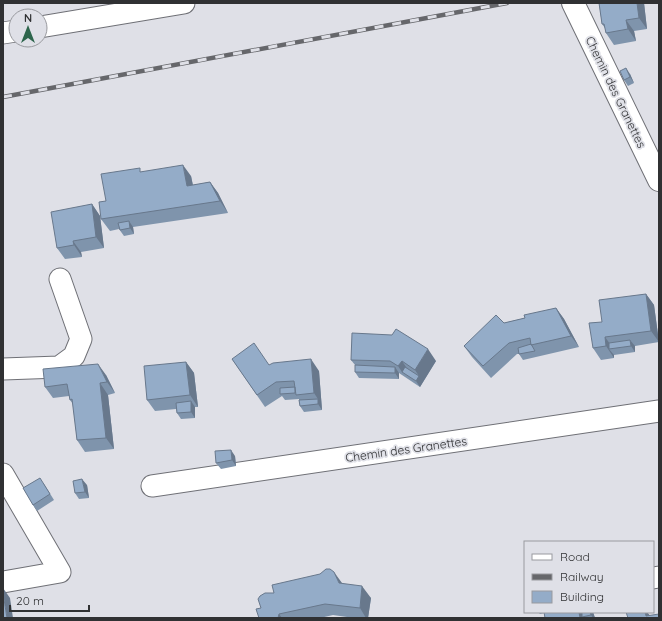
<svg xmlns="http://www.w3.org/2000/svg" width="662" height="621" viewBox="0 0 662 621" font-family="Quicksand,sans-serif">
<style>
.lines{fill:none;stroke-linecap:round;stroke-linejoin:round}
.minor-casing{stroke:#6f7076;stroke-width:23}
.tertiary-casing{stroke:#6f7076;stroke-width:24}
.minor{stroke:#fff;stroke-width:21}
.tertiary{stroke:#fff;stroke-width:22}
.rail-casing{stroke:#66676b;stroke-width:4.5}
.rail{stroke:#dfe0e7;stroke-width:3;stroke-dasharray:9;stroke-linecap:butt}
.wall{fill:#7f94ac}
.shaded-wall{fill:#68788c}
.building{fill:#94acc8;stroke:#68788c}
.labels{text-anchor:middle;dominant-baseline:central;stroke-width:3.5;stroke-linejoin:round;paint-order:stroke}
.street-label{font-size:12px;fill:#303133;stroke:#dfe0e7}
</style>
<rect width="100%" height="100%" fill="#dfe0e7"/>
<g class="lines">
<defs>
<path id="minor" d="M40 27 184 3
M3 33 16 31
M3 369 59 367 74 356 81 339 60 279
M3 474 60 572 3 582
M152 486 659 411
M653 578 659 577"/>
<path id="tertiary" d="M573 3 659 180"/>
</defs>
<use href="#minor" class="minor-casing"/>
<use href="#tertiary" class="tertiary-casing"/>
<use href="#minor" class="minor"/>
<use href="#tertiary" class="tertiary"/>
<defs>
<path id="rail" d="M3 97 507 3"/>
</defs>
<use href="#rail" class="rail-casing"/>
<use href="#rail" class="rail"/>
</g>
<path class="wall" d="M599 3H644L647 29 634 31 636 41 614 45 606 33 605 28 602 24Z
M630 74 634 83 628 86 624 80Z
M142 172 191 176 193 185 210 182 218 193 228 213 133 227 134 234 124 236 119 229 110 231 101 219 106 201Z
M92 204 100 216 104 248 81 252 82 257 65 259 57 248Z
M646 294 654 305 659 342 635 346V352L614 355V358L601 360 593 348 602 322Z
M556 308 564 319 579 347 523 360 519 354H517L491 378 472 357 464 346 504 323 525 318Z
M232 359 269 365 319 371 322 410 304 412 300 406 299 400V399L285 400 282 396 265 407Z
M351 360 436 361 420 387 399 373V379L359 378 355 372V365Z
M186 362 194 373 198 407H195V418L181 419 177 413 176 409 155 411 147 400Z
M106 375 115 393 108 395 114 449 85 452 77 440 73 404 70 400 69 396 53 398 45 387Z
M235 456 236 466 221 469 216 463Z
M44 484 54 500 37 511 33 505Z
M87 485 89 498 79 499 75 493Z
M342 583 371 598 368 618H354L333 615 320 618H259L261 608 274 593Z
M538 612H593L595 618H545V613L540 614Z"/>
<path class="shaded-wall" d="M637 3H644L647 29 639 18Z
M626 20 634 31 636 41 628 29Z
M626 68 630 74 634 83 630 77Z
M183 165 191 176 195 197 187 186Z
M210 182 218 193 228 213 220 201Z
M92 204 100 216 104 248 96 237Z
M129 221 133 227 134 234 130 228Z
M73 241 81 252 82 257 74 245Z
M646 294 654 305 659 342 651 331Z
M556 308 564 319 579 347 571 336Z
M605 337 613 348 609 349 614 355V358L606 346Z
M630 340 635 346V352L631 346Z
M428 349 436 361 420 387 416 381 419 376 415 370Z
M311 359 319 371 322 410 318 404V399L314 393Z
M402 361 410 373 402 372 398 366Z
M186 362 194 373 198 407 190 395Z
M98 364 106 375 115 393 107 382Z
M395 367 399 373V379L395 373Z
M100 383 108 395 114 449 106 438Z
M191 401 195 407V418L191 412Z
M231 450 235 456 236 466 232 460Z
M82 479 87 485 89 498 85 492Z
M334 572 342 583H339Z
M362 586 371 598 368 618H366L360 608Z
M3 588 10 598 13 618H7L3 593Z
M579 612H585L582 617 583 618H580Z
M590 612H593L595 618H593L591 615Z
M645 612H647L652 618 646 616Z
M279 614 282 618H278Z"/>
<path class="building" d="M599 3H637L639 18 626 20 628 29 606 33 604 24H602Z
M626 68 630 77 624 80 620 71Z
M183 165 187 186 210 182 220 201 101 219 99 202 106 201 101 174 140 168V172Z
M92 204 96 237 73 241 74 245 57 248 51 212Z
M129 221 130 228 120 230 118 223Z
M646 294 651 331 605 337 606 346 593 348 589 323 602 322 599 300Z
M556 308 571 336 531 345 530 338 509 343 483 366 464 346 496 315 504 323 525 318 524 315Z
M396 329 428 349 415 370 402 361 398 366 390 361 351 360 352 333 392 335Z
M630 340 631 346 609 349V343Z
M254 343 269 365 273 363 311 359 314 393 296 395 294 381 276 382 257 395 232 359Z
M531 344 535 351 519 354 518 348Z
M186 362 190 395 147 400 144 366Z
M98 364 107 382 100 383 106 438 77 440 72 399 70 400 67 384 45 387 43 369Z
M355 365 394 367H395V373L355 372Z
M405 367 419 376 416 381 402 372Z
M295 387V393L280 394V388Z
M318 399V404L300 406 299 400Z
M191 401V412L177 413 176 403Z
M231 450 232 460 216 463 215 451Z
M40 478 50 494 33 505 23 488Z
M82 479 85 492 75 493 73 481Z
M326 569H330L334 572 339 583 362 586 360 608 325 604 279 614 278 618H259L256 609 261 608 258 599 260 596 265 593H274L272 585 320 574Z
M3 593 7 618H3Z
M544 612H579L580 618H545Z
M582 612H590L591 615 582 617Z
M626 612H645L646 616 659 614V618H628Z"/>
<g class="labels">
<g class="street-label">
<text transform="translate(616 92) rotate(64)">Chemin des Granettes</text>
<text transform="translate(406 449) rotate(-8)">Chemin des Granettes</text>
</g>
</g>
<rect width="662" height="621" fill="none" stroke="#303133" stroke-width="8"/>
<rect x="524" y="541" width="130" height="72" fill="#dfe0e7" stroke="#999a9f"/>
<rect x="532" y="554" width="20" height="6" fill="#ffffff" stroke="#999a9f"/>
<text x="560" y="561" font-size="12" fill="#303133">Road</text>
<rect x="532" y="574" width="20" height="6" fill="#66676b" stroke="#999a9f"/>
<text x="560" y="581" font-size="12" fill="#303133">Railway</text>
<rect x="532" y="591" width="20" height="12" fill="#94acc8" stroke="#999a9f"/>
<text x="560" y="601" font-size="12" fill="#303133">Building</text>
<g transform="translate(28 28)"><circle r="19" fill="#dfe0e7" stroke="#999a9f"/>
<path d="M0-3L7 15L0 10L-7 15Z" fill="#2d654c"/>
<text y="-6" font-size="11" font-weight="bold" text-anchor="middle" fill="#303133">N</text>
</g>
<path d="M10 605v6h79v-6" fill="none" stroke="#303133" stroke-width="2"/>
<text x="16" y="605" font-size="12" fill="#303133" stroke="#dfe0e7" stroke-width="3" paint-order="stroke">20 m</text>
</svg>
